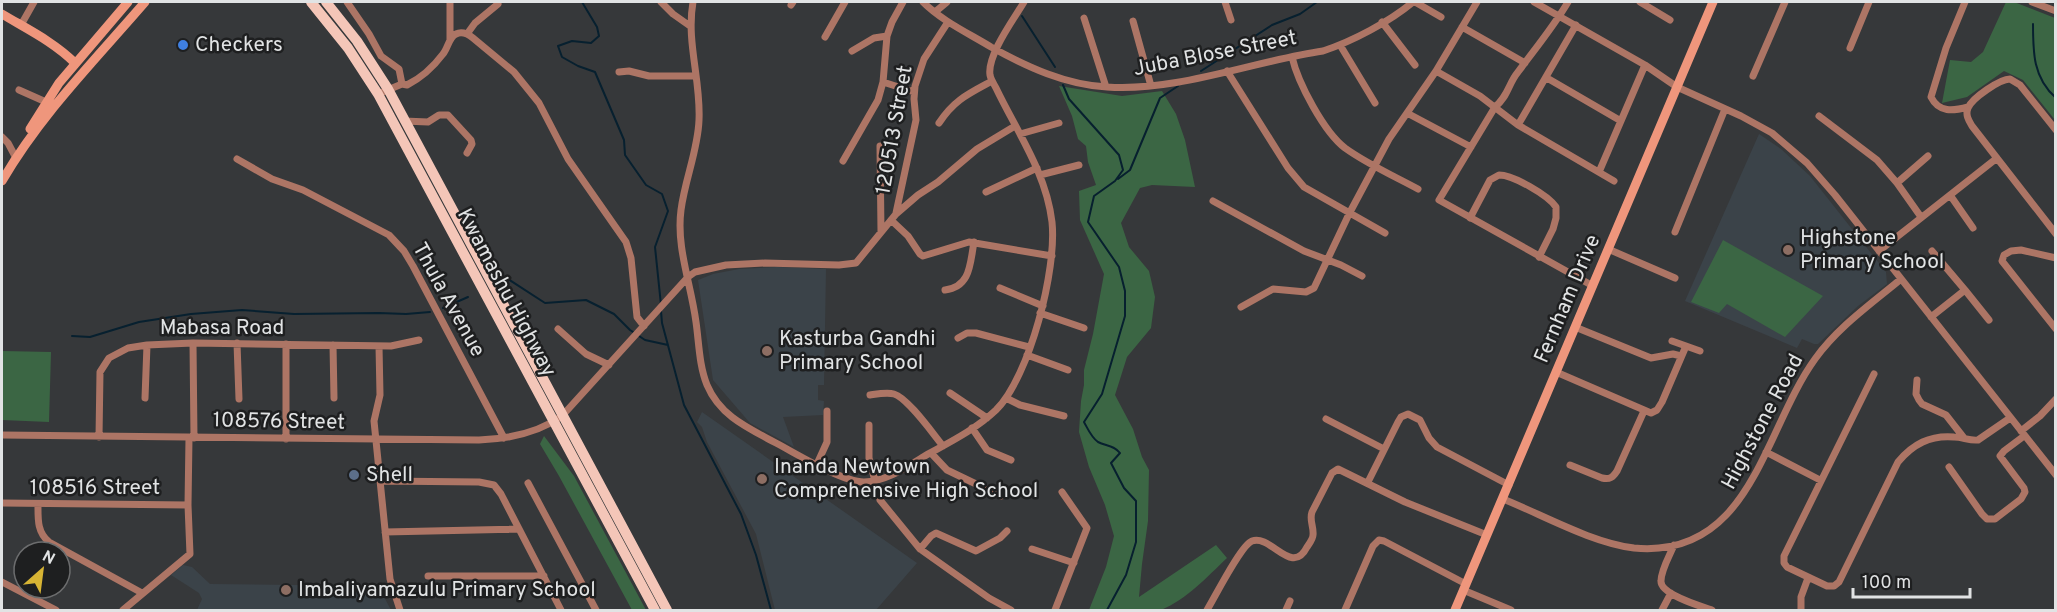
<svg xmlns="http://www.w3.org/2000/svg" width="2057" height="612" viewBox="0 0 2057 612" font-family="Overpass,sans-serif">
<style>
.built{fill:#3b4349}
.green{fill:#3b6644}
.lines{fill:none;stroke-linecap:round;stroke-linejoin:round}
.stream{stroke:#07202f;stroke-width:2}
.street{stroke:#ad7565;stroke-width:7}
.secondary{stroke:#ef967c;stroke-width:9}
.primary{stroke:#f4c6b8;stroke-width:10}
.shop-dot{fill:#3f7fe0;stroke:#1e1f20;stroke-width:2}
.education-dot{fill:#8d6e63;stroke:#1e1f20;stroke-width:2}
.service-dot{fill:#5c6f8a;stroke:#1e1f20;stroke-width:2}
.labels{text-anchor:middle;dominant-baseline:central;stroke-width:5;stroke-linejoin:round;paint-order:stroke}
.poi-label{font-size:21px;fill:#e1e3e4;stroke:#1e1f20;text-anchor:start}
.street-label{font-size:21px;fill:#e1e3e4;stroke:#1e1f20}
</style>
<rect width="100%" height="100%" fill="#36383a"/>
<path class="built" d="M1759 134 1781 149 1810 176 1886 272 1887 284 1858 306 1818 344H1814L1802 339 1797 348 1685 301Z
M777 267 826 269 824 385H818V400L824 401 823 415 783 417 794 447 750 423 713 380 698 280 713 274 739 269Z
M702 412 917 563 876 610H775L756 534 707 442 702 427 697 422Z
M183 565 192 567 210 584 374 586 383 595 391 610H197L202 599 199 593 171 575Z"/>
<path class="green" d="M2006 2H2014L2055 18V120L2023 80 2004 71 1967 97 1942 103 1950 60 1971 62 1983 52Z
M1059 86 1122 96 1162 91 1176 114 1185 140 1195 187 1152 185 1140 188 1121 223 1129 247 1149 271 1155 297 1151 328 1127 357 1115 395 1133 429 1142 457 1149 470 1148 521 1142 564 1139 597 1216 545 1227 558C1207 577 1187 599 1161 610H1089L1106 567 1114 536 1105 505 1089 467 1079 432 1081 401 1084 385V370L1093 334 1104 274 1080 220 1079 191 1096 185 1088 162 1086 146 1078 139 1072 116Z
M1723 240 1823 296 1785 337 1727 304 1719 313 1691 302Z
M2 351 51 352 49 422 2 420Z
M544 436 574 476 646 610H632L559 476 540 444Z"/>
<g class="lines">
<path class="stream" d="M582 2 597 27 599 36 591 43 572 41 558 46 562 57 578 66 595 72 624 140 625 155 646 185 662 194 668 211 655 247 661 305
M1022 16 1055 67
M2033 24C2033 52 2033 78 2056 98
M1201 71 1272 25 1300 14 1317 2
M1063 85 1069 99 1119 155 1123 170 1115 181 1094 196 1088 222 1119 267 1125 291V316L1102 394 1084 422C1088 429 1091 437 1098 442 1106 446 1114 445 1120 453L1111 463 1124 488 1136 501V542L1126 575 1107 610
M1118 179 1130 170 1160 98 1178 86
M505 277 545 303 586 300 614 314 630 330 645 340 668 345
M443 308 468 297
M661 311 662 323 684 405 741 514 756 555 771 610
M72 336 90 337 139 322 191 314 242 310 294 314 379 313 406 314 430 312"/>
<path class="street" d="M347 2 369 34 381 56 399 69 402 84
M450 2V39
M661 2 673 14 690 26
M693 2C686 42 701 80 699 120 698 150 685 179 681 210 676 247 691 284 696 322 699 343 699 365 707 385 720 416 748 428 776 443 797 454 842 482 864 482 887 481 905 468 923 457 948 443 975 430 996 410 1030 376 1057 269 1052 222 1046 172 1017 132 996 88 994 84 991 80 990 75 987 55 1014 19 1024 2
M923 2C942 21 968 33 991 47 1027 67 1066 85 1107 87 1177 92 1254 61 1323 51 1353 41 1389 22 1413 2
M1225 2 1231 20
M1415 2 1441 17
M1534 2 1645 65 1677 87 1741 116 1772 133 1807 163 1835 195 2056 475
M1568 2C1554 26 1535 49 1518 72 1508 84 1509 95 1495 107L1439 200 1593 286
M1640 2 1670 20
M1965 2 1946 48 1931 97C1939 113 1953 111 1968 107
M2032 2 2056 11
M791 5 793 2
M935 12 947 2
M1084 18 1106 87
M1133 21 1151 86
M1382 22 1415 65
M21 25 34 2
M1462 27 1525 63
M467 34 475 23 498 4
M825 37 845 2
M1340 45 1375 103
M1850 48 1869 2
M852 51 874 38 887 36
M1292 57C1298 83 1324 132 1345 148 1367 164 1394 176 1418 189
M1227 71 1288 168 1304 187 1385 233
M1436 71 1480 96 1518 125 1614 181
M619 72 629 71 649 76H695
M1753 76 1785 2
M1547 78 1621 121
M883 82 914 92
M19 90 46 102
M378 94 402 84 407 85C421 78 434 66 443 54 448 48 449 37 456 34 462 31 468 34 473 38L514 72 539 103 568 159 626 242 631 258 637 317 644 326
M1407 113 1471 147
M1819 116 1877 160 1897 183 1921 217
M404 121 428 122 439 115H448L471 140 472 144 467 153
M939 123C954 100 968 94 992 81
M1518 125 1576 25
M2056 130 2020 85 2010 79C2000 79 1972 98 1968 108 1965 115 1969 121 1972 126L2056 234
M1020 134 1059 123
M2 137 8 143 16 158
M880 146 881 232
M237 159 272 179 303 190 389 235 404 251 413 266 504 438
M843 161 878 100 883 82 887 36 892 22 903 2
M1599 172 1645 65
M1040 175 1079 165
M1897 183 1928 156
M986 192 1037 168
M1950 195 1973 228
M1213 201 1304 251 1341 265 1362 276
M896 213 916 120 914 99 915 86 924 59 948 22
M1470 218 1490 180 1499 175C1513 175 1548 195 1556 207V218L1553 229 1539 257
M891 220 908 236 920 254 923 256 969 242 1052 256
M1675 232 1725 109
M1608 249 1675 278
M1879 251 1997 158
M2056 258 2021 250 2011 251 2004 255 2002 261 2056 329
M1000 288 1043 306
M945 290C971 287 970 263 974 242
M1965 290 1989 320
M1241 307 1273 289 1306 292 1314 288 1349 214 1389 139 1436 71 1477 2
M1040 313 1084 328
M1931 317 1965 290 1932 251
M1575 327 1651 358 1673 354 1681 356
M558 329 586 354 609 365
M958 338 967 333H976L1029 347
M1672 341 1700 351
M193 343 194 438
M237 343 239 399
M333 345 334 398
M379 346 380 395 374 421 390 579 400 610
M1027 355 1068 370
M1556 372 1651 413 1657 410 1662 402 1686 346
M1874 374 1784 556V563L1787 567 1827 586H1834L1839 582 1898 462C1913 444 1930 435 1954 437 1962 437 1970 441 1978 440L2010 418
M1917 380 1916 394 1919 400 1922 404 1946 415 1964 438
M950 393 987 418
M870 395C877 394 887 392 894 394 908 398 933 434 943 446
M145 398 147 345
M1006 398 1020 405 1064 416
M1326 419 1384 449
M869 425V458L880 500 920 549 989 598 1011 610
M972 428 987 450 1011 460
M2021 431 2040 416 2056 399
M2 435 479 440C508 439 538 433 562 416L688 277 695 272 726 265 765 263 839 265 856 263 896 214 918 195 938 182 977 149 1015 126
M99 437 100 372 109 358 128 348 147 345 193 343 391 346 419 340
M286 439V344
M1766 452 1820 480
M931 453 947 470 1001 496
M817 464 827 442V411
M1570 465 1602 478C1610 480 1613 477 1617 471L1644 411
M1949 467 1982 514 1987 519H1995L2021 499 2025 492 2024 488 2000 456 2004 451 2024 436
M381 481 479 482 494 485 501 494 561 610
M1368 482 1398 422 1401 417 1408 414 1420 420 1429 438 1437 447 1509 485
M528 483 596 610
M1503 499C1543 515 1592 543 1634 548 1751 559 1763 431 1815 359 1838 327 1871 304 1901 279
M2 503 188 505
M38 504C38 519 37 532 49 542L142 593
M385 532 518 529
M1674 545C1670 555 1661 570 1661 581 1660 594 1700 606 1712 610
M920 549 931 536 936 533 976 551 1000 538 1007 531
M1032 549 1074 563
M428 576H544
M2 582 56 610
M1463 590 1511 610
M123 610 190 554 188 505 189 438
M1055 610 1087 528 1062 492
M1207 610C1215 597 1241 545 1252 541 1271 534 1292 577 1307 547 1309 544 1313 539 1313 535 1314 527 1309 520 1312 512L1332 473 1338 469 1405 502 1487 535
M1286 610 1290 601
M1345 610 1373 546 1379 540 1384 541 1466 584
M1662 610 1671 593
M1801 610V597L1808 578"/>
<path class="secondary" d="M2 14C27 29 54 42 75 63
M30 129 59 83 128 2
M2 181C41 114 95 60 145 2
M1455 610 1713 2"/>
<path class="primary" d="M311 2 348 48 378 94 655 610
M326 2 357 41 388 89 667 610"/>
</g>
<circle class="shop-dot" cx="183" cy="45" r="6"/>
<g class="education-dot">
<circle cx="1788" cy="250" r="6"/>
<circle cx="767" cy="351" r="6"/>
<circle cx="762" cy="479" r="6"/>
<circle cx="286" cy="590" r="6"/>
</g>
<circle class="service-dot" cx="354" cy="475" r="6"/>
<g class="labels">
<g class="poi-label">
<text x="195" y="45">Checkers</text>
<text x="1800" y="238">Highstone<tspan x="1800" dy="24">Primary School</tspan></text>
<text x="779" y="339">Kasturba Gandhi<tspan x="779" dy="24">Primary School</tspan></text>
<text x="774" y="467">Inanda Newtown<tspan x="774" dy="24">Comprehensive High School</tspan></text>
<text x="366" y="475">Shell</text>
<text x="298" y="590">Imbaliyamazulu Primary School</text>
</g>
<g class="street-label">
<text transform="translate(1215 54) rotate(-11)">Juba Blose Street</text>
<text transform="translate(895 130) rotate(-80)">120513 Street</text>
<text transform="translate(506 293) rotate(62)">Kwamashu Highway</text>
<text transform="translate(1568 299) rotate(-67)">Fernham Drive</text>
<text transform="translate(448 300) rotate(61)">Thula Avenue</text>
<text x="222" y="328">Mabasa Road</text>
<text transform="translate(279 422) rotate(1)">108576 Street</text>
<text transform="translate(1763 422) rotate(-62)">Highstone Road</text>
<text x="95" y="488">108516 Street</text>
</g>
</g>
<rect width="2057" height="612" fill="none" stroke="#e1e3e4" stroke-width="6"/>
<g transform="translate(42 570) rotate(28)"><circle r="28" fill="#1e1f20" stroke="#6c6d6e" stroke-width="1.5"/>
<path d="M0-4.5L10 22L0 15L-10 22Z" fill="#d7b434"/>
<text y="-9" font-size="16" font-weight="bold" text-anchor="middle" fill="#e1e3e4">N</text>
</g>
<path d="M1853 588v9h117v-9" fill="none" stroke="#e1e3e4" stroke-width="3"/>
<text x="1862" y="588" font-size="18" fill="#e1e3e4" stroke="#1e1f20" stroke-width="4.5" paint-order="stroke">100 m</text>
</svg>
